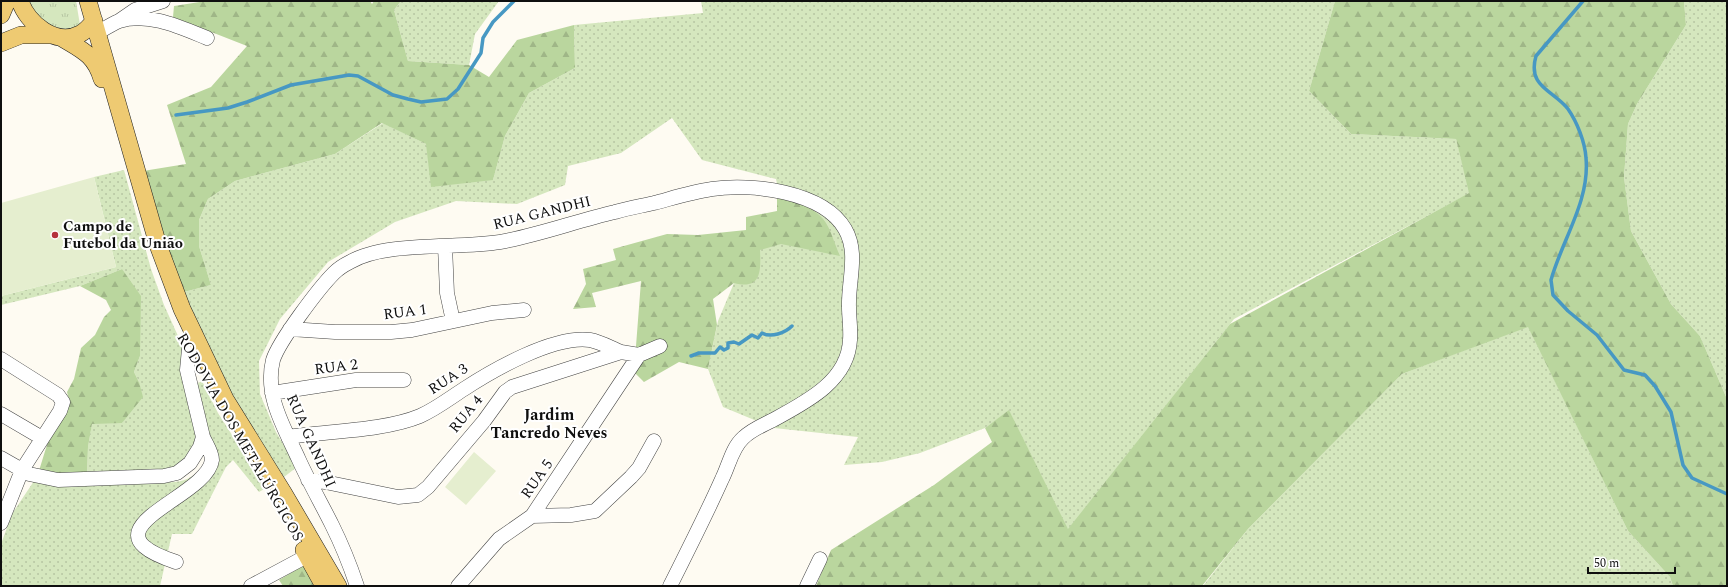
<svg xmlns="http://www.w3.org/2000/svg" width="1728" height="587" viewBox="0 0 1728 587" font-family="Spectral,serif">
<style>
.grass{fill:url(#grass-dots)}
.forest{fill:url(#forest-firs)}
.park{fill:url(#park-tufts)}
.pitch{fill:#e5eecf}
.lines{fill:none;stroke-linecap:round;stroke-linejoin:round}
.stream{stroke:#4798c3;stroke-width:3.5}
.minor-casing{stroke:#424242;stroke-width:15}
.major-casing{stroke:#202020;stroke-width:18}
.minor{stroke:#fff;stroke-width:14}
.major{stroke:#eeca72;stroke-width:17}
.poi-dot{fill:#b5313e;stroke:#fff;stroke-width:1.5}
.labels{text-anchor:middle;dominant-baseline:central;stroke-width:4;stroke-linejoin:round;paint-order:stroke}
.street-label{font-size:15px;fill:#0f0f0f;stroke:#fff}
.poi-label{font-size:15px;font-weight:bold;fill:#0f0f0f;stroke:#fff;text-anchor:start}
.neighbourhood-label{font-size:16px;font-weight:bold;fill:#0f0f0f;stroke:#fff}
</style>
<defs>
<pattern id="grass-dots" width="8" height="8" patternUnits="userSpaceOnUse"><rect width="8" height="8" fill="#d5e7be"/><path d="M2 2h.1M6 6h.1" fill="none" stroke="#b6c5a2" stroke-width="1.8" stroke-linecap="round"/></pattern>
<pattern id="forest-firs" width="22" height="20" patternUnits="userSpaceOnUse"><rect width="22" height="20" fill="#bad69e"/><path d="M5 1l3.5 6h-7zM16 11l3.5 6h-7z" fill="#9fb687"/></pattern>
<pattern id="park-tufts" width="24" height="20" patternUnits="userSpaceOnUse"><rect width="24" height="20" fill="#d5e7be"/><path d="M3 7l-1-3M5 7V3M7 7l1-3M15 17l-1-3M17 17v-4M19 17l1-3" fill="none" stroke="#b6c5a2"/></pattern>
</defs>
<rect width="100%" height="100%" fill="#fefbf2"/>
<path class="grass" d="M401 1H499L475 34 469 65 408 61 394 10Z
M701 1H1335L1309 91 1351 134 1456 139 1470 193 1234 319 1068 530 1009 411 985 428 920 453 882 462 844 465 858 437 774 428 723 407 708 369 718 321 734 283 781 213 780 198 776 179 702 160 672 118 621 153 568 166 565 185 517 204 456 201 395 222 328 262 280 319 259 361 260 394 276 432 297 467 284 477 236 402 209 353 184 292 211 285 199 246V220L208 199 235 181 335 154 383 123 426 144 493 180 505 136 529 93 575 68 574 25 703 13Z
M1684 1H1727V399L1700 336 1671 304 1631 231 1624 177 1628 124 1637 104 1686 25Z
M124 170 151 269 164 305 183 347 196 439 186 459 176 467 166 471 87 476 88 447 92 423H122L139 382 134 372 140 356 122 269 80 286 1 305V296L116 267 94 177Z
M1528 326 1628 531 1670 577 1673 586H1203L1248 529 1402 374Z
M202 381 218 413 266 488 259 492 233 460 226 467 192 534H172L160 586H1V544L12 514 34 481C75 486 116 486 157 483 166 482 178 483 187 479 196 475 205 466 207 457L194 385Z"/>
<path class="forest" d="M206 1H370L372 4 374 1H401L394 10 408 61 469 65 489 77 517 40 574 25 575 68 529 93 505 136 493 180 431 187 426 144 382 123 335 154 235 181 208 199 199 220V246L211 285 184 292 174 269 143 171 186 164 167 105 211 87 247 46 173 17 174 6Z
M1335 1H1684L1686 25 1637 104 1628 124 1624 177 1631 231 1671 304 1700 336 1727 399V586H1673L1670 577 1628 531 1528 327 1402 374 1248 529 1202 586H816L831 550 934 485 992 442 985 428 1009 410 1068 529 1230 324 1469 193 1456 139 1351 134 1309 91Z
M777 198C784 198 793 201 801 204 830 217 828 228 840 256L781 244 760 250C761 272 761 290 734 283L713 299 717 325 708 369 679 362 644 382 634 372 641 281 592 293 596 307 573 309 586 284 583 269 616 260 613 249 667 234 698 235 746 230V217L777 211Z
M122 269 141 296 140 356 134 372 139 382 143 397 122 423 92 424 88 447 87 476 38 474 50 435 69 400 67 392 74 379 81 348 95 335 104 317 111 310 106 300 80 286Z
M304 565 315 586H283L279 580Z"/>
<path class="park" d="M27 1H76L80 25 70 31 44 24Z"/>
<path class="pitch" d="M94 177 116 267 1 296V203Z
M474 452 496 471 466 505 445 487Z"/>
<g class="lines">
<path class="stream" d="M1583 1 1536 56C1527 87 1553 90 1568 109 1577 122 1585 142 1586 158 1590 201 1562 240 1551 280L1553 295 1568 311 1597 335 1624 370 1645 375 1655 386 1671 412 1683 465 1692 478 1727 494
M176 115 228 108 247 102 291 85 349 75 358 76 393 95 408 99 421 102 447 99 458 89 481 53 483 38 493 22 514 1
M691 356 699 353H715L720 347 724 350 728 348V343L734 342 739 344 752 335 758 338 762 333C771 338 785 333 792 326"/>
<defs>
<path id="minor" d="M119 21 135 10 163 1
M97 33C104 29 112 24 119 21 149 12 180 27 207 38
M445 246 447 293 453 321
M290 329 335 332H391L412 330 492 313 524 310
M1 359 58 395 63 402 60 411 22 470 1 523
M272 393 356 380H404
M1 414 42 438
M288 437C327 431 384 431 420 416 436 409 450 398 464 389 493 370 554 335 590 340 601 342 611 348 621 352
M1 458 29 474 58 480 164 476 177 473 190 463 200 447 203 437 187 370 189 349
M308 480 325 482 398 497 418 495 428 487 484 421 505 392 512 387 621 352 639 355 660 346
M532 516 571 515 595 511 631 477 639 468 654 441
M176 562C75 529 207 499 212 460 212 452 206 444 203 437
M251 586 307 556
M357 586C350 565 342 545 332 525 321 503 309 482 299 460 285 429 264 396 273 360 279 341 319 288 334 273 338 269 344 265 350 262 386 241 457 249 500 242 539 235 576 221 615 212 628 208 641 206 654 203 673 198 692 192 712 189 750 183 823 191 845 229 859 253 848 281 849 307 849 318 851 329 850 340 848 382 804 403 771 421 761 426 751 430 743 438 732 448 729 465 722 479 706 515 688 550 670 586
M458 586 499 539 532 516 639 355
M807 586 820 559"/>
<path id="major" d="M20 1C27 23 56 47 80 34 86 31 90 26 94 21
M88 1 158 245 182 309 225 399 284 494 338 586
M1 15 7 1
M62 38C82 50 95 55 102 79
M1 43 21 35H50
M304 550 324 586"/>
</defs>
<use href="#minor" class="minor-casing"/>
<use href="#major" class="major-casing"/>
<use href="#minor" class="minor"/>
<use href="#major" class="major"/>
</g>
<circle class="poi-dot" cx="55" cy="235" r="4"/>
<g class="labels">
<g class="street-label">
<text transform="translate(542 213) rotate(-14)">RUA GANDHI</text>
<text transform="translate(405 312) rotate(-7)">RUA 1</text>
<text transform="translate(336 367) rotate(-7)">RUA 2</text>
<text transform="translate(448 379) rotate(-33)">RUA 3</text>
<text transform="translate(466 414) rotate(-51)">RUA 4</text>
<text transform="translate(240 437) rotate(60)">RODOVIA DOS METALÚRGICOS</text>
<text transform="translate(311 441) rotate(66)">RUA GANDHI</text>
<text transform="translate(537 479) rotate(-55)">RUA 5</text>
</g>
<g class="poi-label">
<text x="63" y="226">Campo de<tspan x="63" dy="17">Futebol da União</tspan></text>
</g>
<g class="neighbourhood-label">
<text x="549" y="415">Jardim<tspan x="549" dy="18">Tancredo Neves</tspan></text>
</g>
</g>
<rect width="1728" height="587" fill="none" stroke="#0f0f0f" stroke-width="4"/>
<path d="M1588 567v6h87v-6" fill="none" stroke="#0f0f0f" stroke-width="2"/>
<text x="1594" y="567" font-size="12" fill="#0f0f0f" stroke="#ffffff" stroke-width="3" paint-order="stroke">50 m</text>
</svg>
